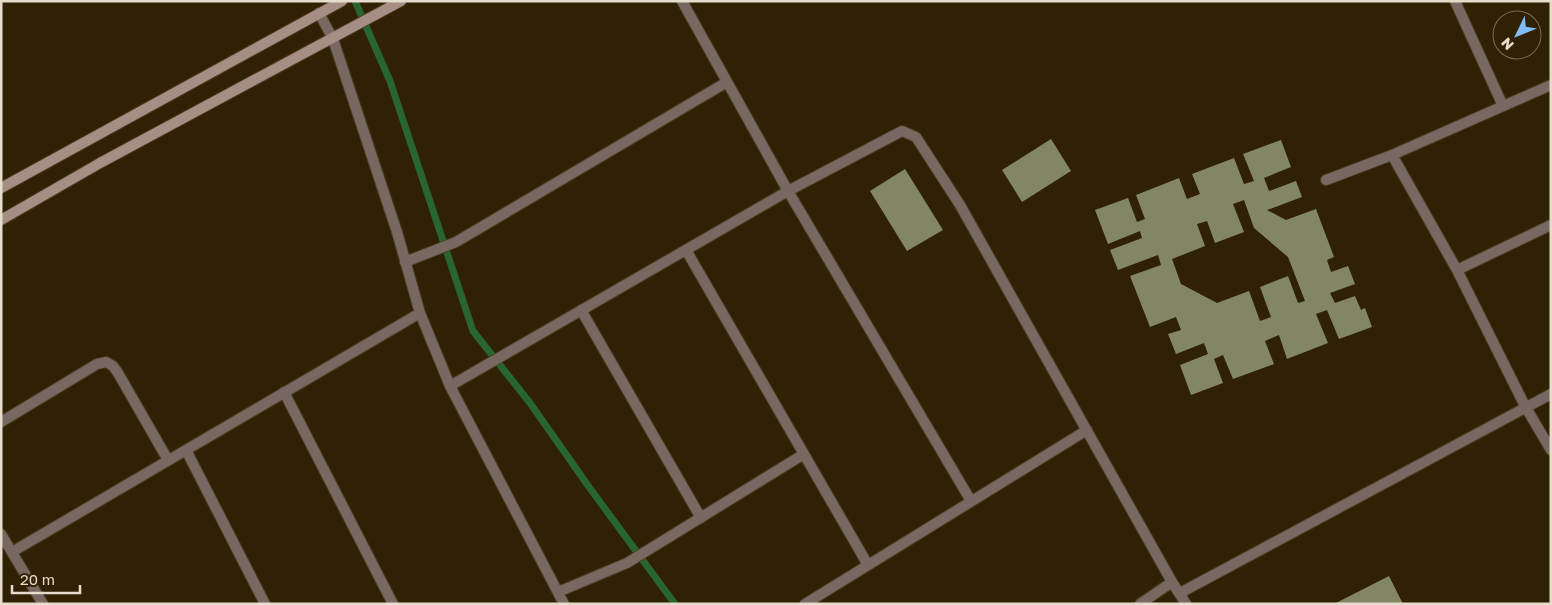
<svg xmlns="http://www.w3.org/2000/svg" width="1552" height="605" viewBox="0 0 1552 605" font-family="'Golos Text',sans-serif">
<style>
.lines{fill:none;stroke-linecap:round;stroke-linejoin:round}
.stream{stroke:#286530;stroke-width:7}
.building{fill:#838665;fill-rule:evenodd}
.street-casing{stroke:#4d3e24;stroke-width:12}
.secondary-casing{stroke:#4d3e24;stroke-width:12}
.street{stroke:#776861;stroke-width:10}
.secondary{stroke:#a78e84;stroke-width:10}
</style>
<rect width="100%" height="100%" fill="#302004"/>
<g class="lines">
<path class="stream" d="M355 1 390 81 473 331 530 403 589 487 675 604"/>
</g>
<path class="building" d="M1051 139 1071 171 1022 202 1002 170Z
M1281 140 1291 167 1264 178 1269 191 1296 181 1302 197 1267 210 1286 220 1316 209 1334 257 1327 260 1331 272 1348 266 1355 284 1330 293 1335 303 1355 296 1361 310 1365 308 1372 327 1339 339 1327 310 1316 314 1328 343 1287 359 1279 335 1265 341 1274 364 1233 379 1223 355 1214 359 1223 383 1191 395 1180 365 1208 354 1204 343 1176 354 1168 334 1181 330 1176 317 1150 327 1130 276 1161 265 1158 255 1118 270 1110 250 1142 238 1140 231 1108 244 1095 210 1128 198 1137 222 1145 219 1136 195 1179 178 1187 199 1200 194 1192 174 1234 158 1244 184 1254 181 1243 154ZM1244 200 1254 228 1288 257 1305 301 1298 303 1288 276 1260 287 1271 317 1260 321 1249 291 1217 303 1181 284 1172 259 1205 246 1197 224 1207 221 1215 243 1244 232 1233 204Z
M905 169 943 230 907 251 870 191Z
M1389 576 1403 604H1334Z"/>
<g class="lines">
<defs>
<path id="street" d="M682 1 788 191 902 131 916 137 960 205 1172 582 1186 604
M1455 1 1503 106
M319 13 333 39 397 232 420 313 450 386 564 604
M1392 155 1457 270 1525 406 1551 450
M1326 180 1392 155 1551 85
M686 250 868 565
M405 262 456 242 727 82
M1457 270 1551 225
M581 310 701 518
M450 386 788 191 971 501
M284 392 393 604
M1 422 97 364 106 362 113 366 118 373 168 460
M186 450 265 604
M1 534 43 604
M12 552 420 313
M558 592 627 563 804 454
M1180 593 1551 394
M805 604 1087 430
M1140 604 1172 582"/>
<path id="secondary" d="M1 188 342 1
M1 220 100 163 401 1"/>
</defs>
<use href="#street" class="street-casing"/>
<use href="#secondary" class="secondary-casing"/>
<use href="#street" class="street"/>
<use href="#secondary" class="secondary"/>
</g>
<rect width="1552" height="605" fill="none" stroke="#e6dccc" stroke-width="5"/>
<g transform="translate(1517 35) rotate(227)"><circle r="24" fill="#302004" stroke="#796b54"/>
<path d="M0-4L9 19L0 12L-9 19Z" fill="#7fbdf9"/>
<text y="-8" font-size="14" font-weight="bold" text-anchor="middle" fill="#e6dccc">N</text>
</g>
<path d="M12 585v8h68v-8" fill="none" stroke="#e6dccc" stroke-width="2.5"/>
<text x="20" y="585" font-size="15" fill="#e6dccc" stroke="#302004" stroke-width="4" paint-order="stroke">20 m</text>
</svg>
